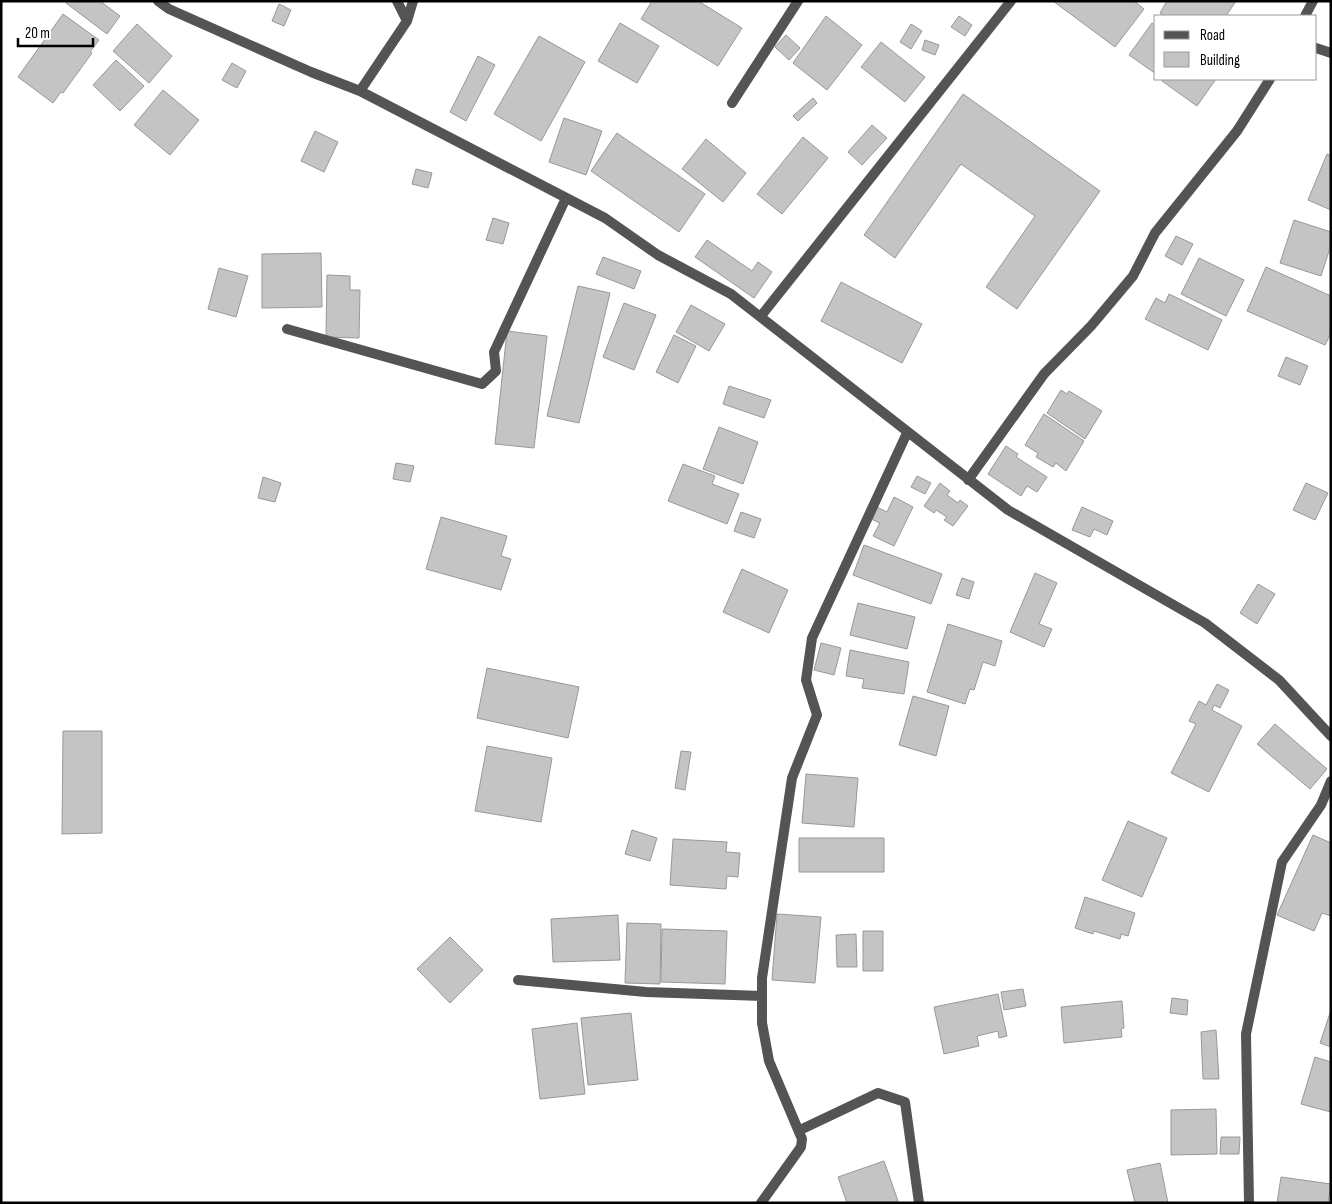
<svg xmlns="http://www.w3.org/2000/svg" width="1332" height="1204" viewBox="0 0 1332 1204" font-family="'Sofia Sans Condensed',sans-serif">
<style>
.building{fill:#c4c4c4;stroke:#989898}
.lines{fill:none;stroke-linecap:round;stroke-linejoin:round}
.minor{stroke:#545454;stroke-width:10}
</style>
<rect width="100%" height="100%" fill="#fff"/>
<path class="building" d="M67 1H100L120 16 107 34 66 3Z
M652 1H698L742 28 718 66 641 19Z
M1053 1H1134L1144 9 1115 47Z
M1167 1H1236L1226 16H1164L1160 13Z
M279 4 291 10 284 26 272 21Z
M63 14 99 40 90 52 92 53 63 93 61 92 53 103 18 77Z
M826 16 862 45 827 90 793 63Z
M959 16 972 25 965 36 951 27Z
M620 23 659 46 637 83 598 61Z
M1152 23 1156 26V74L1129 55Z
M137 24 172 56 149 83 113 51Z
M911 24 922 31 911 49 900 42Z
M786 35 800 48 789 60 775 47Z
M539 36 585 62 541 141 494 114Z
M925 40 939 45 935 55 922 50Z
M881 42 925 77 905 102 861 67Z
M478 56 495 65 466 121 450 112Z
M116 60 144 86 120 111 93 85Z
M232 63 246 71 237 88 222 80Z
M1163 79H1216L1197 106 1162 81Z
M163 90 199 120 170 155 134 125Z
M963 94 1100 191 1017 309 986 287 1035 216 961 164 895 258 864 235Z
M813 98 817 103 798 121 793 116Z
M564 118 602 131 586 175 549 162Z
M872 125 887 138 862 165 848 152Z
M315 131 338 142 324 172 301 161Z
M617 133 705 194 679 232 591 171Z
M803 137 828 158 782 214 757 194Z
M706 139 746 173 723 202 682 169Z
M1327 154 1331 156V210L1308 200Z
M416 169 432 173 428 188 412 184Z
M493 218 509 223 503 244 486 240Z
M1294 220 1331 232V245L1321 276 1280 263Z
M1176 236 1193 244 1182 265 1165 256Z
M707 240 752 271 758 262 772 272 754 298 695 257Z
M321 253 322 307 262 308V254Z
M603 257 641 271 634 289 596 274Z
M1199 258 1244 280 1226 316 1181 294Z
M1266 267 1331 296V333L1325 345 1247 311Z
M219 268 248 276 236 317 208 309Z
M327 275 350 276V290H360L359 338 326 337Z
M841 282 922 324 902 363 821 321Z
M578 286 610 293 579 423 547 416Z
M1169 294 1222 320 1208 350 1145 319 1156 298 1165 303Z
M624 303 656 315 634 370 603 357Z
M691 305 725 324 709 351 676 332Z
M507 331 547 336 534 448 495 444Z
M674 335 696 346 678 383 656 372Z
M1286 357 1308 366 1300 385 1278 376Z
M729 386 771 400 764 418 723 404Z
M1061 390 1067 394 1069 391 1102 411 1085 439 1047 413Z
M1044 414 1084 441 1066 471 1056 463 1053 467 1036 457 1038 453 1025 445Z
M719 427 758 442 743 484 703 469Z
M1006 446 1018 454 1016 457 1047 477 1037 492 1027 486 1021 496 988 474Z
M396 463 414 466 410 482 393 479Z
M683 464 715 476 712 484 739 494 727 524 668 501Z
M917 476 931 483 925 494 911 487Z
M263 477 281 483 275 502 258 498Z
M940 483 950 491 947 495 958 503 960 500 968 506 953 526 944 520 947 517 936 510 934 513 924 506Z
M1306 483 1328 493 1315 520 1293 510Z
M894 497 913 507 894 546 873 536 880 523 871 519 877 507 887 512Z
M1082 507 1113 521 1107 535 1094 529 1090 537 1072 530Z
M741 512 761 519 754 538 734 531Z
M441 517 507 536 501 556 511 559 501 590 426 569Z
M864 545 942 574 931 604 853 575Z
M742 569 788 590 769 633 723 612Z
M1035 573 1057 583 1039 624 1052 629 1044 647 1010 632Z
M962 578 974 582 969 599 956 595Z
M1258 584 1275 594 1257 624 1240 613Z
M858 603 915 617 907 649 850 635Z
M948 624 1002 641 995 666 983 662 974 690 970 689 965 704 927 692Z
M821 643 841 648 834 675 814 670Z
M850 650 909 662 904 694 862 688 864 679 846 676Z
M487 668 579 687 568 738 477 718Z
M1217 684 1229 690 1220 708 1214 705 1212 710 1242 726 1209 792 1171 773 1196 724 1189 721 1199 701 1206 705Z
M913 696 949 706 936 756 899 745Z
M1275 724 1327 769 1310 789 1257 744Z
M63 731H102V833L62 834Z
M487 746 552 758 541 822 475 811Z
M681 751 691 752 685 790 675 788Z
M806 774 858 778 854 827 802 823Z
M1128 821 1167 838 1142 897 1102 880Z
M632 830 657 838 650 861 625 854Z
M1313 835 1331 843V916L1322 913 1314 931 1277 915Z
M799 838H884V872H799Z
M673 839 727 842 726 852 740 853 738 877 727 876 726 889 670 885Z
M1085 897 1135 913 1128 936 1121 934 1120 939 1094 931 1093 934 1075 928Z
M777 914 821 917 815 983 772 980Z
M618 915 620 960 553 962 551 919Z
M627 923 661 924 660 984 625 983Z
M662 929 727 931 725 984 661 982Z
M863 931H883V971H863Z
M856 934 857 967H837L836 935Z
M450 937 483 970 450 1003 417 969Z
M1023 989 1026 1006 1004 1010 1001 992Z
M998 994 1007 1036 999 1038 998 1031 977 1036 979 1046 944 1054 934 1007Z
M1172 998 1188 1000 1187 1015 1170 1013Z
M1122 1001 1124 1028 1121 1029 1122 1037 1064 1043 1061 1007Z
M1331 1010V1047L1320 1043Z
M631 1013 638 1080 588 1085 581 1018Z
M577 1023 585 1094 540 1099 532 1029Z
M1216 1030 1219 1079H1203L1201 1032Z
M1315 1057 1331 1062V1112L1301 1104Z
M1216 1109 1217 1154 1171 1155V1110Z
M1221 1137H1240L1239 1154H1220Z
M884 1161 898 1201 892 1203H847L838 1177Z
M1160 1163 1168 1203H1135L1127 1170Z
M1281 1177 1331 1184 1328 1203H1277Z"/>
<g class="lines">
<path class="minor" d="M158 1 169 9 311 72 360 91 605 218 658 255 731 294 1008 510 1205 623 1279 680 1331 736
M397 1 407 21
M1305 16 1313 1
M1316 48 1331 53
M360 91 407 21 413 1
M732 103 798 1
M761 316 1011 1
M287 329 482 384 496 371 494 352 566 198
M968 480 1044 374 1091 326 1133 276 1155 233 1237 131 1270 79
M518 980 646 992 762 996
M800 1130 878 1093 905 1102 919 1203
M761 1203 801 1147 802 1139 769 1061 762 1023V978L792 778 817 715 806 680 812 638 907 433
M1249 1203 1246 1034 1282 862 1321 805 1331 781"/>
</g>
<rect width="1332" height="1204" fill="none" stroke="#000000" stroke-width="5"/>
<rect x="1154" y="15" width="162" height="65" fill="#ffffff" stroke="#999999"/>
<rect x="1164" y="31" width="25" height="8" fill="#545454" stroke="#999999"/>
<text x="1200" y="40" font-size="15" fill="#000000">Road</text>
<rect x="1164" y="52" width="25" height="15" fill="#c4c4c4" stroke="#999999"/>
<text x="1200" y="65" font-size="15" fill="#000000">Building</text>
<path d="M18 38v8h75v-8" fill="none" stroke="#000000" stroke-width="2.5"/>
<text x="25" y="38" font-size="15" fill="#000000" stroke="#ffffff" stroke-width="4" paint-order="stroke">20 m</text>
</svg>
